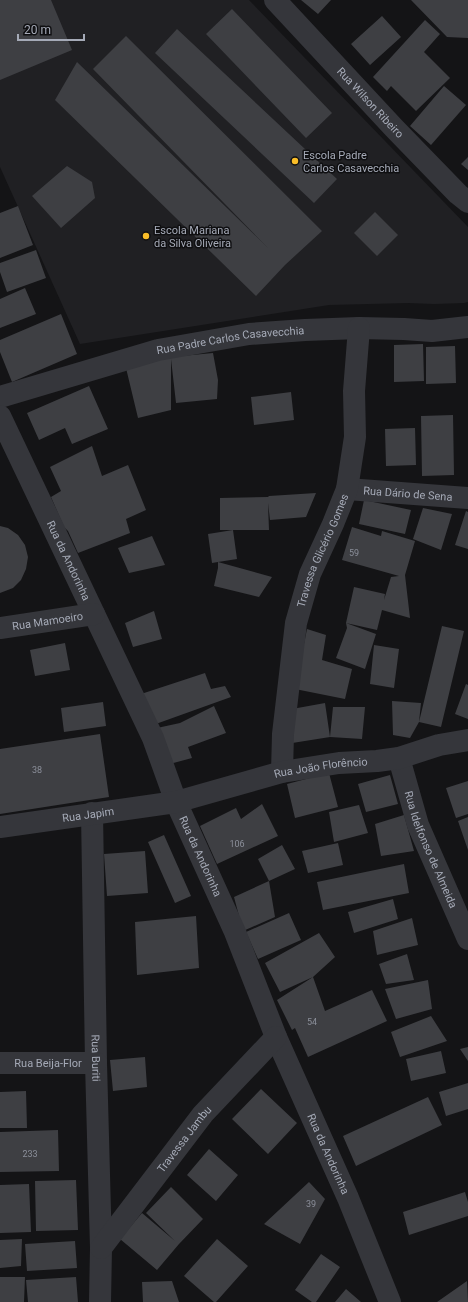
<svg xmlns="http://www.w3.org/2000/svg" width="468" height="1302" viewBox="0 0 468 1302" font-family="Roboto,sans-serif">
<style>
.built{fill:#202023}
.building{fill:#3e3f43}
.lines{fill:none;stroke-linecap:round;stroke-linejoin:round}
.minor{stroke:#35363b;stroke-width:22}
.poi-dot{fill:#fabd28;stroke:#0f0f11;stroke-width:1.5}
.labels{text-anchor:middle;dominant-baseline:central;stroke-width:3;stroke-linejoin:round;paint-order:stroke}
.number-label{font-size:9px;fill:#8b8f9a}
.street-label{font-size:11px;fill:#a5aab7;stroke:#0f0f11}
.poi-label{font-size:11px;fill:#a5aab7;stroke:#0f0f11;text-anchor:start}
</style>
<rect width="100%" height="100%" fill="#141416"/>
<path class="built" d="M0 0H249L468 227V302L464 303 434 304 408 303 329 305 80 344 0 167Z"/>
<path class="building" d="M0 0H51L72 50 0 80Z
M301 0H331L318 14Z
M411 0H468V38L447 37Z
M232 9 332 113 306 138 206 34Z
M382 16 401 37 370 65 351 44Z
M425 20 440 34 424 52 450 78 416 111 391 86 387 91 373 77Z
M177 29 337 179 314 203 155 53Z
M126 36 322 231 285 265 256 296 55 100 77 62 268 248 93 69Z
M444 86 466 105 431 145 410 126Z
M468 157V170L461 164Z
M67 166 92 182 95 198 61 228 32 196Z
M18 206 33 245 0 258V213Z
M375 212 398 235 377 256 354 233Z
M36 250 46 278 7 292 0 272V263Z
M25 288 36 314 0 328V299Z
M61 314 77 354 12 382 0 352V340Z
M423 344 424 381 394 382V345Z
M455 346 456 383 426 384V347Z
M213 353 218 380 217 399 176 403 171 359V410L138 418 126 368 171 357Z
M89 386 108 429 72 444 65 428 39 440 27 413Z
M291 392 294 420 254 425 251 397Z
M453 415 454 475 422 476 421 416Z
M415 428 416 465 386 466 385 429Z
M92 446 102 476 128 465 146 510 126 519 130 533 78 553 68 531 64 527 51 497 61 491 50 467Z
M316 493 306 517 270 520 268 503 269 530H220V498L268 497 269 496Z
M364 500 411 510 405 534 359 524Z
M423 508 452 514 441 550 413 539Z
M466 511 468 512V549L455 545Z
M0 526 8 528 18 535 25 545 28 557 26 569 21 580 13 588 0 593Z
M352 527 381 536 382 531 415 541 405 575 410 618 382 610 377 630 346 623 376 634 365 669 336 658 347 628 346 623 354 587 385 594 384 600 391 577 399 576 342 560Z
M233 530 237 559 218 562 272 577 259 597 214 586 218 568V562L212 563 208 534Z
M152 536 165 565 129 573 118 548Z
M154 611 162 639 133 647 125 623Z
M442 626 464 631 441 727 419 722Z
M307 629 326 635 322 660 352 669 345 699 295 689Z
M65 643 70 670 35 676 30 650Z
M374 645 399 649 394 688 370 684Z
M205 673 211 689 225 686 231 697 153 725 138 695Z
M466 684 468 685V719L455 714Z
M392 701 421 703 419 722 410 738 393 735Z
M103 702 106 726 64 732 61 708Z
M325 703 330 737 333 707H365L362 739 330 737 286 744 292 709Z
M214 706 226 733 188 747 192 758 166 765 157 728 180 723Z
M100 734 109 797 0 814V749Z
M329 773 338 807 295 818 287 784Z
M390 775 398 804 366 812 358 784Z
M468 781V814L456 818 446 788Z
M262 804 278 836 217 864 200 826 236 808 241 819Z
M359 805 368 833 334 842 329 812Z
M404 815 414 851 381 856 375 824Z
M468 817V850L458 821Z
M164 835 191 896 175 903 148 842Z
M338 843 343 865 308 873 302 851Z
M282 845 295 869 269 881 258 859Z
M145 851 148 893 107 896 104 854Z
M404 864 409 893 323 910 317 882Z
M269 881 275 917 243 931 234 897Z
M393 899 398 919 354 933 348 912Z
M289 913 301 940 258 959 246 932Z
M196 916 199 968 137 975 135 922Z
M412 918 418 945 377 955 373 931Z
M319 933 335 957 313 977 280 992 265 963Z
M407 954 414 980 386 984 379 964Z
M313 977 325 1011 372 990 387 1021 308 1057 295 1028 292 1030 277 1000Z
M428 980 432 1009 396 1019 385 989Z
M431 1016 447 1041 400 1057 391 1032Z
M468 1047V1061L460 1049Z
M441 1051 446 1073 411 1081 406 1059Z
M145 1057 147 1087 113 1091 110 1060Z
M468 1083V1109L446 1116 439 1092Z
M261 1089 297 1123 268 1154 232 1119Z
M26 1091 27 1128H0V1092Z
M428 1097 442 1125 356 1166 343 1136Z
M58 1130 59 1171 0 1172V1132Z
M209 1149 238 1175 216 1201 187 1175Z
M76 1180 78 1230 36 1231 35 1181Z
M309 1182 325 1199 300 1244 264 1224Z
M29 1184 31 1232 0 1233V1185Z
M171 1187 203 1219 179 1244 157 1270 120 1239 142 1213 175 1241 146 1213Z
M465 1192 468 1202V1216L409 1235 403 1212Z
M22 1239 21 1266 0 1268V1240Z
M217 1239 248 1266 216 1302H214L184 1276Z
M75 1241 77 1268 27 1271 25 1244Z
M321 1254 340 1267 316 1302H312L295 1290Z
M0 1277H25L24 1302H0Z
M76 1277 78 1302H28L26 1280Z
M172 1281 179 1302H143L142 1282Z
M467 1281 468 1302H437Z
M346 1289 361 1302H335Z"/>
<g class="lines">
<g class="minor">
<path id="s1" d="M275 0 394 128 458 194 468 202"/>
<path id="s2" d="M0 397 158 350 249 334 305 330 359 328 404 329 432 331 468 327"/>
<path id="s3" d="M0 416 153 738 176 802 235 932 276 1037 348 1198 390 1302"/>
<path id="s4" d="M347 489 468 498"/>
<path id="s5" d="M0 628 94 614"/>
<path id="s6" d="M399 758 418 825 468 939"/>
<path id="s7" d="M282 772 283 734 296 623 310 574 333 524 347 489 355 437 354 391 359 328"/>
<path id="s8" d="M92 813 96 1063 101 1248 100 1302"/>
<path id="s9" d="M0 827 176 802 282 772 339 763 377 761 399 758 439 745 468 740"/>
<path id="s10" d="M0 1063H96"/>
<path id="s11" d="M101 1248 203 1114 276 1037"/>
</g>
</g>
<g class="poi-dot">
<circle cx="295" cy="161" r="4"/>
<circle cx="146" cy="236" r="4"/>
</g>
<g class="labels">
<g class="number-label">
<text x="354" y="553">59</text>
<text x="37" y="770">38</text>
<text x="237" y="844">106</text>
<text x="312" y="1022">54</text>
<text x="30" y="1154">233</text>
<text x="311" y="1204">39</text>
</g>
<g class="street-label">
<text stroke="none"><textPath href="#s1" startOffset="140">Rua Wilson Ribeiro</textPath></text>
<text stroke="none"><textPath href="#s2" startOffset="238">Rua Padre Carlos Casavecchia</textPath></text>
<text stroke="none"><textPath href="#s4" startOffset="61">Rua Dário de Sena</textPath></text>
<text stroke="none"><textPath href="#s7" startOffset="227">Travessa Glicério Gomes</textPath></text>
<text stroke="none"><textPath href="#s3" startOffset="160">Rua da Andorinha</textPath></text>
<text stroke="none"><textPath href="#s5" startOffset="48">Rua Mamoeiro</textPath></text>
<text stroke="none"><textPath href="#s9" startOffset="327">Rua João Florêncio</textPath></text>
<text stroke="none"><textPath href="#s9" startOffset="89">Rua Japim</textPath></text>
<text stroke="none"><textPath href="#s6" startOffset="97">Rua Idelfonso de Almeida</textPath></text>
<text stroke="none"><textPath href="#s3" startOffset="484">Rua da Andorinha</textPath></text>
<text stroke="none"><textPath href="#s8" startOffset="245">Rua Buriti</textPath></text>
<text stroke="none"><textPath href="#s10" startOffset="48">Rua Beija-Flor</textPath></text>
<text stroke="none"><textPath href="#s11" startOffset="137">Travessa Jambu</textPath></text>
<text stroke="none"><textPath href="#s3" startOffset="808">Rua da Andorinha</textPath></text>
</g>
<g class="poi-label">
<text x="303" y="155">Escola Padre<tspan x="303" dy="13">Carlos Casavecchia</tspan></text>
<text x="154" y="230">Escola Mariana<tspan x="154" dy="13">da Silva Oliveira</tspan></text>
</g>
</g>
<path d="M18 34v6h66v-6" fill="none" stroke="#a5aab7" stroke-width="2"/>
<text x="24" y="34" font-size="12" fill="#a5aab7" stroke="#0f0f11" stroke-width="3" paint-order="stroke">20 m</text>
</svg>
